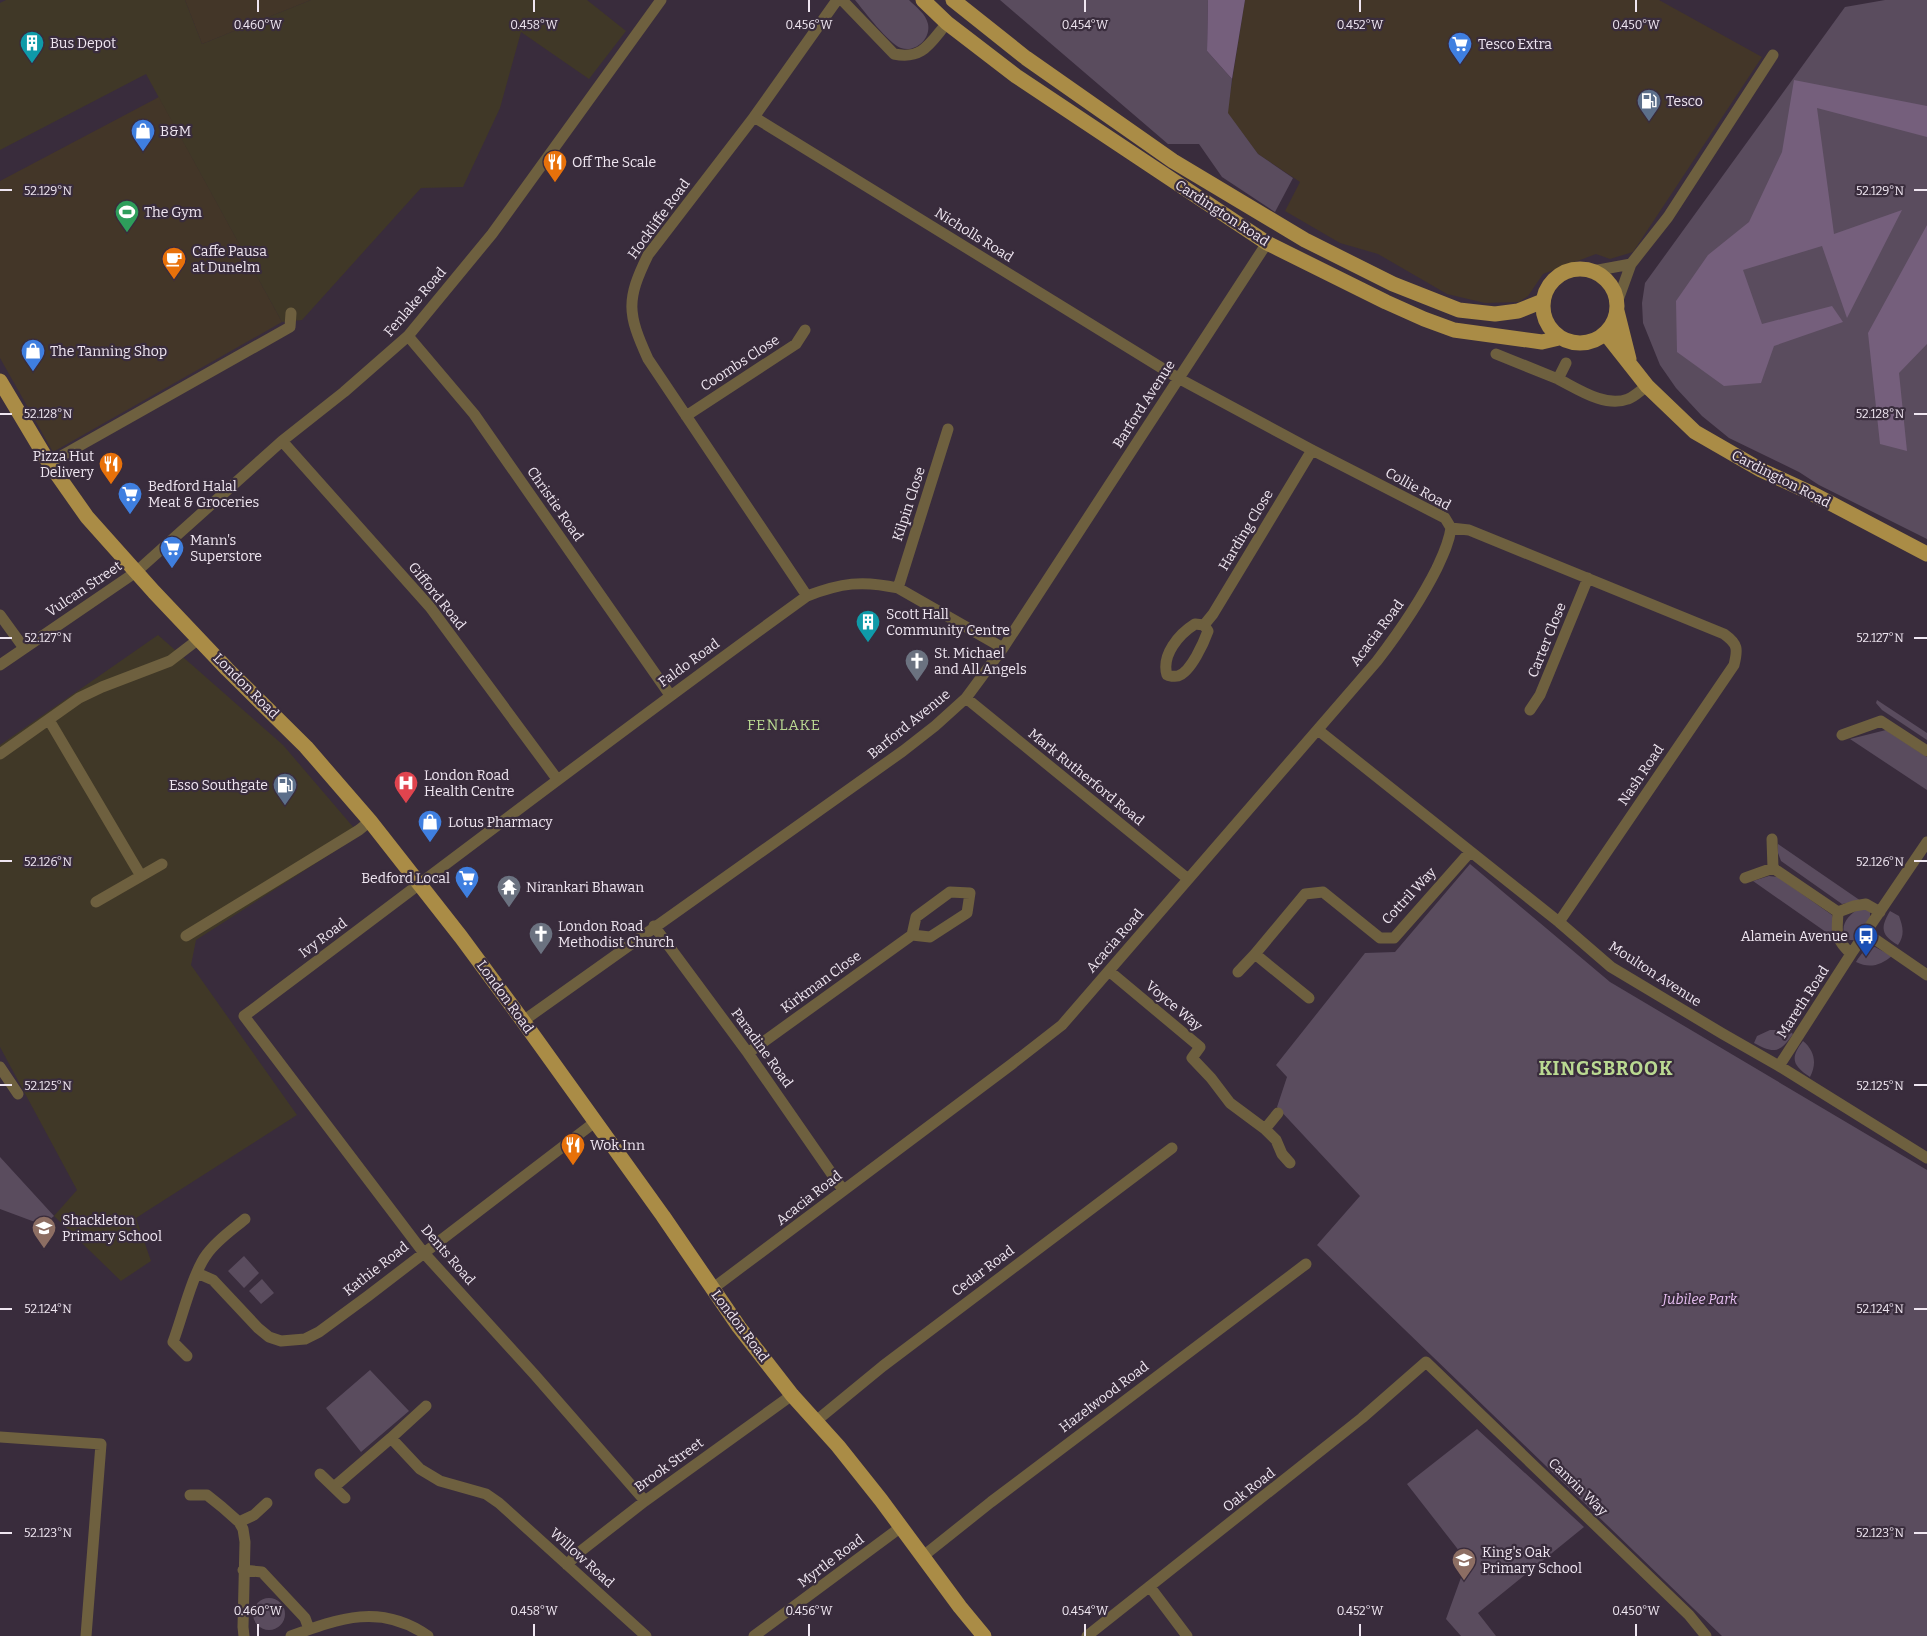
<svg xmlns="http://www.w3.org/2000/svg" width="1927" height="1636" viewBox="0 0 1927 1636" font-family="Bitter,serif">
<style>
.commercial{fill:#433628}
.industrial{fill:#403827}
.green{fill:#5a4c5e}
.forest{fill:#755f7c}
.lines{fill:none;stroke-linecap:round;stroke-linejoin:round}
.street{stroke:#6e603f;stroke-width:11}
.primary{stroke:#aa8c46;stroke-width:15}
.ticks{fill:none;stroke:#efe6f1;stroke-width:2}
.labels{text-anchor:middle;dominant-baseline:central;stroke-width:4.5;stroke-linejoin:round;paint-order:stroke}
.poi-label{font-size:14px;fill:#efe6f1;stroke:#392c3c;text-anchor:start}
.street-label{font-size:14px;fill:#efe6f1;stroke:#392c3c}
.park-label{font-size:14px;font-style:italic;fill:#e7bff2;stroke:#392c3c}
.neighbourhood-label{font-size:15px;letter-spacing:1px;fill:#bad992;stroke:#392c3c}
.district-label{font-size:19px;font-weight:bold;letter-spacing:1px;fill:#bad992;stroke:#392c3c}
.ticks-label{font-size:12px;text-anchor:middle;fill:#efe6f1;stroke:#392c3c;stroke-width:4.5;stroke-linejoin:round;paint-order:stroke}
</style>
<rect width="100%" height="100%" fill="#392c3c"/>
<path class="commercial" d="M185 0H311L202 44Z
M1245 0H1659L1762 57 1633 252 1610 259 1596 254 1543 274 1528 296 1519 302 1485 303 1447 294 1378 254 1340 243 1285 211 1300 182 1258 154 1227 113Z
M159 97 282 322 53 452 0 358V181Z"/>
<path class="industrial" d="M6 0H185L202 44 311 0H587L626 31 589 79 521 32 500 108 463 187 421 188 302 320 282 322 146 74 0 150V3Z
M158 635 283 745 360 835 196 940 191 965 297 1115 136 1218 151 1261 121 1281 54 1216 77 1190 0 1047V745Z"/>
<path class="green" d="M855 0H909C916 7 926 14 928 24 931 39 915 53 901 48 889 44 864 11 855 0Z
M1000 0H1208L1207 51 1232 79 1228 113 1258 154 1293 178 1275 212 1222 177 1199 144H1168Z
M1885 0H1927V539L1819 485 1799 472 1729 438 1702 416 1676 388 1660 365 1643 323 1642 303 1645 283 1845 7Z
M1877 700 1927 733V740L1882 710 1876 703Z
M1886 730 1927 757V790L1850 739Z
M1778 844 1861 901 1842 904 1781 861 1778 853Z
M1470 864 1610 982 1927 1170V1636H1722L1317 1245 1360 1196 1277 1107 1287 1077 1276 1065 1365 953 1395 952Z
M1769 876 1778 877 1832 915 1835 925 1833 937 1753 881Z
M1860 908 1870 911V920L1854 940H1847C1838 926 1848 915 1860 908Z
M1890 911 1899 916C1903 927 1905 935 1898 945 1881 935 1880 928 1890 911Z
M1875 947 1892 956C1881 965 1870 969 1856 962 1861 954 1865 948 1875 947Z
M1770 1030H1788L1793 1034C1780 1053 1774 1054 1754 1043L1757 1036Z
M1803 1041C1815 1051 1817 1064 1810 1077 1792 1065 1790 1058 1803 1041Z
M0 1157 54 1216 43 1225 0 1209Z
M244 1256 259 1273 244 1288 228 1271Z
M262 1279 274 1293 261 1304 249 1291Z
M370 1370 409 1411 361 1452 326 1408Z
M1477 1429 1584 1527 1478 1613 1496 1636H1461L1446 1619 1467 1561 1407 1484Z
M253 1614a16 16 0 1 1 32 0a16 16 0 1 1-32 0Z"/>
<path class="forest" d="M1208 0H1245L1232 79 1207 51Z
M1794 80 1927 106V137L1817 108 1834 234 1902 210 1847 318 1822 246 1743 270 1762 324 1832 306 1843 322 1774 346 1761 383 1724 386 1677 352 1676 301 1708 255 1749 222 1782 152Z
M1927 225V344L1899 373 1907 451 1880 444 1868 333Z"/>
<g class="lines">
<path class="street" d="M842 0 894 54C923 60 930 43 947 23
M754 117 1178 378 1312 450 1445 518 1451 528
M1631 264 1668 217 1773 55
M1593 271 1631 264 1618 300
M408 336 474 414 670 695
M1496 354 1558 379
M1566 363 1558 379C1578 389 1605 408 1628 399 1634 397 1641 390 1647 386
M686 416 796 344 805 330
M282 441 430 607 557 779
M49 463 290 327 291 313
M1451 528 1469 530 1724 634C1738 644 1738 649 1734 665L1559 922
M898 588 948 429
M807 596 648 359C627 313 626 300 648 255L754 117 837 0
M0 615 24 648
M1195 624 1204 625 1208 631C1204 642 1191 672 1178 676 1174 677 1171 676 1167 675 1161 655 1179 634 1195 624Z
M1204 625 1213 614 1312 450
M0 665 136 572 282 441 344 392 408 336 492 234 661 0
M966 698 1188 879
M1530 710 1540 695 1588 578
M49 720 141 876
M1318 730 1559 922 1611 967 1723 1034 1779 1066 1927 1158
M1842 735 1881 721 1927 751
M0 754 79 698 102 687 170 661 200 638
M1772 839 1773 868
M1745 878 1773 868 1838 912
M950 892 970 893 967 913 930 937 912 935 916 917Z
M96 902 162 864
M654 926 748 1053 843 1190
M1866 933 1927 975
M186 936 359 830 370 821
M1851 954C1834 937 1837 935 1838 912L1854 906 1866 904 1880 912
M1109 971 1200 1047 1192 1058 1211 1078 1230 1103 1265 1129 1276 1140 1282 1154 1290 1163
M1238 972 1255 954
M1309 998 1255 954 1305 894 1323 892 1380 938H1394L1470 852
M523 1021 903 751 935 726 966 698 1003 648 1267 243
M748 1053 912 935
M1779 1066 1851 954 1927 842
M0 1067 18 1094
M1265 1129 1278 1113
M197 1273 213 1280 258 1328 269 1337 281 1341 305 1339 319 1332 368 1296 595 1122
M712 1289 1012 1064 1062 1025 1377 661C1400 631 1420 602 1437 568 1443 555 1449 543 1451 528
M187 1356 173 1342C182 1318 193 1272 207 1254 217 1240 232 1230 245 1219
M816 1421 883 1366 1172 1148
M0 1437 101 1444 86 1636
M391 1438 426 1406
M320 1474 345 1498
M334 1487 391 1438 420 1469 440 1481 486 1494 499 1503 646 1636
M190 1495H207L222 1507 239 1522 243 1529 245 1542 243 1627 244 1636
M645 1501 534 1374 423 1252 244 1016C431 876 617 733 807 596 841 583 862 580 898 588L1003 648
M239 1522 254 1515 267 1503
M922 1557 991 1502 1306 1264
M567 1565 577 1554 645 1501 792 1395
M243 1570 262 1572 305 1618 309 1629
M1150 1587 1187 1636
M291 1636C340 1618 381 1603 428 1636
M754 1636 901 1527
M1087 1636 1362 1418 1426 1362 1689 1615 1706 1636"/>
<path class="primary" d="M923 0 947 23 1016 76 1267 243 1386 302 1424 319 1454 330 1542 342 1559 338
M953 0 1026 58 1173 161 1305 240 1393 284 1459 310 1495 314 1518 311 1543 301
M1543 306a37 37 0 1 1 74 0a37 37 0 1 1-74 0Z
M1617 311 1629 359
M1606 334 1647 386 1695 432 1761 470 1811 493 1927 554
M0 381 49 463 87 517 154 592 227 669 306 747 370 821 461 937 523 1021 663 1216 739 1327 792 1395 838 1446 881 1500 960 1607 984 1636"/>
</g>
<path class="ticks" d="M258 0V12M534 0V12M809 0V12M1085 0V12M1360 0V12M1636 0V12M0 190H12M1914 190H1927M0 414H12M1914 414H1927M0 638H12M1914 638H1927M0 861H12M1914 861H1927M0 1085H12M1914 1085H1927M0 1309H12M1914 1309H1927M0 1533H12M1914 1533H1927M258 1624V1636M534 1624V1636M809 1624V1636M1085 1624V1636M1360 1624V1636M1636 1624V1636"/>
<defs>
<symbol id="building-pin" viewBox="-11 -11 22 30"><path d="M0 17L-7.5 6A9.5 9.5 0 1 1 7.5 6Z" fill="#0f9aa8" stroke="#392c3c"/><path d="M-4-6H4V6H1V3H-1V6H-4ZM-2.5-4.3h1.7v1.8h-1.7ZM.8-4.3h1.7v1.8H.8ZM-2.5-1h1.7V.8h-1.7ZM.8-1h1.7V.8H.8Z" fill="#fff"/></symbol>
<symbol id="supermarket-pin" viewBox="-11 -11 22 30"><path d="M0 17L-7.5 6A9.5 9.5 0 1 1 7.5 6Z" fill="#3f7fe0" stroke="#392c3c"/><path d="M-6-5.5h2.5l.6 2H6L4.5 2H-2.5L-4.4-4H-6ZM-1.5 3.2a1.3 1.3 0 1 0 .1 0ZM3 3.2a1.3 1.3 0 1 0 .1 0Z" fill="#fff"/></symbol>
<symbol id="fuel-pin" viewBox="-11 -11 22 30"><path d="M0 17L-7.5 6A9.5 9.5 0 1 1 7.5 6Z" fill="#5c6f8a" stroke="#392c3c"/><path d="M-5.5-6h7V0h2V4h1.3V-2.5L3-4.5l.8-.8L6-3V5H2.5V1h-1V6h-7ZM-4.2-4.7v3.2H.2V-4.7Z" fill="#fff"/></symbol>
<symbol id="shop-pin" viewBox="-11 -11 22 30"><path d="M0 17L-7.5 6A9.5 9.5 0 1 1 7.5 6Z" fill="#3f7fe0" stroke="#392c3c"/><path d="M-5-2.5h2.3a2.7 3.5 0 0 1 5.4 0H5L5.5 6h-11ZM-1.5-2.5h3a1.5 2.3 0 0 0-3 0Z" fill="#fff"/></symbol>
<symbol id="restaurant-pin" viewBox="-11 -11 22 30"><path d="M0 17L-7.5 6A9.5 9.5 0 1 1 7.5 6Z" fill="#e8710a" stroke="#392c3c"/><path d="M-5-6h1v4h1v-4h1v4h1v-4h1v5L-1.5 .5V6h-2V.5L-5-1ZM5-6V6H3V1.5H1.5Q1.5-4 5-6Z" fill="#fff"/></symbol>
<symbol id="stadium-pin" viewBox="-11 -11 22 30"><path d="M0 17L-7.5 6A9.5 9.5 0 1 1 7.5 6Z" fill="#2e9e5b" stroke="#392c3c"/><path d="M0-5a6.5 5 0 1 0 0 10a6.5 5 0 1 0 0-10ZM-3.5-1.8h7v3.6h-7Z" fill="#fff"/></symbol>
<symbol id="cafe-pin" viewBox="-11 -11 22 30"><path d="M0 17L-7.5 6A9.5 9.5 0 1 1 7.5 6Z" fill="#e8710a" stroke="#392c3c"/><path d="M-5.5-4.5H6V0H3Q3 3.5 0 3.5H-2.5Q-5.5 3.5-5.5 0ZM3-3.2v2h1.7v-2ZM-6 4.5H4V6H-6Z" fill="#fff"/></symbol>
<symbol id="church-pin" viewBox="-11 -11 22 30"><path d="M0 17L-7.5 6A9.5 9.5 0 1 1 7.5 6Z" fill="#6b7280" stroke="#392c3c"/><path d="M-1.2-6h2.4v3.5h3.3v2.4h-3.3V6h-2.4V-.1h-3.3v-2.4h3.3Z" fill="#fff"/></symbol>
<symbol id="hospital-pin" viewBox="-11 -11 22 30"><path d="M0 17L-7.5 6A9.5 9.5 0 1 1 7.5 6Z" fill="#e0444e" stroke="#392c3c"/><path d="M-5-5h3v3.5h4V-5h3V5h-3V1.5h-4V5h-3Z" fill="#fff"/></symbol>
<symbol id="temple-pin" viewBox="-11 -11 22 30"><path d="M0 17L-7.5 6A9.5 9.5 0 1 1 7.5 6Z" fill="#6b7280" stroke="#392c3c"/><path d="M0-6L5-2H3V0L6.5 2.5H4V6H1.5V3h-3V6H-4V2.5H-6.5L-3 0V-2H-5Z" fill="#fff"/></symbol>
<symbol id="bus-pin" viewBox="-11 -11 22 30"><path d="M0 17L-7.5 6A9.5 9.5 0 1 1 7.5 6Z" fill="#1a4fb4" stroke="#392c3c"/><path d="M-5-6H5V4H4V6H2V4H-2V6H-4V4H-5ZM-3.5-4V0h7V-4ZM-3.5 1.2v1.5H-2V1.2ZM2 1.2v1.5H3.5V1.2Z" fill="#fff"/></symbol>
<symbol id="school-pin" viewBox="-11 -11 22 30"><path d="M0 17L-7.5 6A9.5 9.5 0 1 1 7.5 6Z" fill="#8d6e63" stroke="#392c3c"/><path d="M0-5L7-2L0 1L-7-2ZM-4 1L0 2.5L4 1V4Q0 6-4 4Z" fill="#fff"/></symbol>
</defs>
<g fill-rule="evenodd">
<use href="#building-pin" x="18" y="29" width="28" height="38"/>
<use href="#supermarket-pin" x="1446" y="30" width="28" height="38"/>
<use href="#fuel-pin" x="1635" y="87" width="28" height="38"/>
<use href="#shop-pin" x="129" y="117" width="28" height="38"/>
<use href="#restaurant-pin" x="541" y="148" width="28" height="38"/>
<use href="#stadium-pin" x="113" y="198" width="28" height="38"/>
<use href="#cafe-pin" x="160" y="245" width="28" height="38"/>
<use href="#shop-pin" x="19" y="337" width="28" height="38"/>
<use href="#restaurant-pin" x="97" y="450" width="28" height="38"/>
<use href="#supermarket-pin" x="116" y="480" width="28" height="38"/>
<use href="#supermarket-pin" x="158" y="534" width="28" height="38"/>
<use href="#building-pin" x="854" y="608" width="28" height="38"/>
<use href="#church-pin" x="903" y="647" width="28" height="38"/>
<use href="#hospital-pin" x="392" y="769" width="28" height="38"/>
<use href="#fuel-pin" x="271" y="771" width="28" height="38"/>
<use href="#shop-pin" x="416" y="808" width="28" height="38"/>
<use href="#supermarket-pin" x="453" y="864" width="28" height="38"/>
<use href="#temple-pin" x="495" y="873" width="28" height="38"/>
<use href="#church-pin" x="527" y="920" width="28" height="38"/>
<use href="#bus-pin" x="1852" y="922" width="28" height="38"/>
<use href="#restaurant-pin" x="559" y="1131" width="28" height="38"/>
<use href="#school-pin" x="30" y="1214" width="28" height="38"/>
<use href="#school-pin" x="1450" y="1546" width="28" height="38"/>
</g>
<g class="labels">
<g class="poi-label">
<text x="50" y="43">Bus Depot</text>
<text x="1478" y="44">Tesco Extra</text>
<text x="1666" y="101">Tesco</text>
<text x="160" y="131">B&amp;M</text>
<text x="572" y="162">Off The Scale</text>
<text x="144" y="212">The Gym</text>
<text x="192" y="251">Caffe Pausa<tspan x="192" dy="16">at Dunelm</tspan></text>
<text x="50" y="351">The Tanning Shop</text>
<text x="94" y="456" text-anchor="end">Pizza Hut<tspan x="94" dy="16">Delivery</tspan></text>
<text x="148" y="486">Bedford Halal<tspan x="148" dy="16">Meat &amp; Groceries</tspan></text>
<text x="190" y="540">Mann's<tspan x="190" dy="16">Superstore</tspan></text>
<text x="886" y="614">Scott Hall<tspan x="886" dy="16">Community Centre</tspan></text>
<text x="934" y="653">St. Michael<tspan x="934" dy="16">and All Angels</tspan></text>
<text x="424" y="775">London Road<tspan x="424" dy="16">Health Centre</tspan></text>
<text x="268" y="785" text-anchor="end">Esso Southgate</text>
<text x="448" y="822">Lotus Pharmacy</text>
<text x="450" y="878" text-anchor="end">Bedford Local</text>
<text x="526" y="887">Nirankari Bhawan</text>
<text x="558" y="926">London Road<tspan x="558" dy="16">Methodist Church</tspan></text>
<text x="1848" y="936" text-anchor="end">Alamein Avenue</text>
<text x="590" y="1145">Wok Inn</text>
<text x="62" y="1220">Shackleton<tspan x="62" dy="16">Primary School</tspan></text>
<text x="1482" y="1552">King's Oak<tspan x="1482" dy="16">Primary School</tspan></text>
</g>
<g class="street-label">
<text transform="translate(1222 213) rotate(33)">Cardington Road</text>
<text transform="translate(659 219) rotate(-54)">Hockliffe Road</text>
<text transform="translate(974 235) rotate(32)">Nicholls Road</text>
<text transform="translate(415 302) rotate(-49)">Fenlake Road</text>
<text transform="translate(740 363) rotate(-33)">Coombs Close</text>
<text transform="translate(1144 404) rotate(-57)">Barford Avenue</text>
<text transform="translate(1781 479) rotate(27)">Cardington Road</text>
<text transform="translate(1418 489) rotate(29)">Collie Road</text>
<text transform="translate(555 504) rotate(55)">Christie Road</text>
<text transform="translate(909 504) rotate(-72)">Kilpin Close</text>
<text transform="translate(1246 530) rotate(-59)">Harding Close</text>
<text transform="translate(84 589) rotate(-34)">Vulcan Street</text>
<text transform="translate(437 596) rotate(51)">Gifford Road</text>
<text transform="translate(1377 633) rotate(-53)">Acacia Road</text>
<text transform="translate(1547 640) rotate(-68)">Carter Close</text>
<text transform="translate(689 663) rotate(-36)">Faldo Road</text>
<text transform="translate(246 686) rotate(45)">London Road</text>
<text transform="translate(909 724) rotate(-39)">Barford Avenue</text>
<text transform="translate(1641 775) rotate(-56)">Nash Road</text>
<text transform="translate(1086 777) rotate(39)">Mark Rutherford Road</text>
<text transform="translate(1409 896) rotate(-47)">Cottril Way</text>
<text transform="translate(323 938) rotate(-37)">Ivy Road</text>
<text transform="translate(1115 941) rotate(-49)">Acacia Road</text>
<text transform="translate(1655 974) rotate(33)">Moulton Avenue</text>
<text transform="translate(821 982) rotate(-36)">Kirkman Close</text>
<text transform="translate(505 997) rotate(54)">London Road</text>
<text transform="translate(1803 1002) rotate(-57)">Mareth Road</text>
<text transform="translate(1174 1006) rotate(40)">Voyce Way</text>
<text transform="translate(762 1048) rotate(54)">Paradine Road</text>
<text transform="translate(809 1198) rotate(-38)">Acacia Road</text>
<text transform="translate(448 1255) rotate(49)">Dents Road</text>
<text transform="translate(376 1269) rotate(-38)">Kathie Road</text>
<text transform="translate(983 1271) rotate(-37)">Cedar Road</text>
<text transform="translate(740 1326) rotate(53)">London Road</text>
<text transform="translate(1104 1397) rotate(-37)">Hazelwood Road</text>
<text transform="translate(669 1465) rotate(-36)">Brook Street</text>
<text transform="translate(1578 1487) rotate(44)">Canvin Way</text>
<text transform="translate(1249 1490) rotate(-38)">Oak Road</text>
<text transform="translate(582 1558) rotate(42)">Willow Road</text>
<text transform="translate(831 1561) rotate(-37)">Myrtle Road</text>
</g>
<g class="park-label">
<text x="1700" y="1299">Jubilee Park</text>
</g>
<g class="neighbourhood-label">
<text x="784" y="725">FENLAKE</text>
</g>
<g class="district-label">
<text x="1606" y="1068">KINGSBROOK</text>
</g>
</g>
<g class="ticks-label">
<text x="258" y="29">0.460°W</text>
<text x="534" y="29">0.458°W</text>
<text x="809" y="29">0.456°W</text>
<text x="1085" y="29">0.454°W</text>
<text x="1360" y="29">0.452°W</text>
<text x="1636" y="29">0.450°W</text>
<text x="48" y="195">52.129°N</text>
<text x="1880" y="195">52.129°N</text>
<text x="48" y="418">52.128°N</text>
<text x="1880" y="418">52.128°N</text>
<text x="48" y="642">52.127°N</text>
<text x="1880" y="642">52.127°N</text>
<text x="48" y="866">52.126°N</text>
<text x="1880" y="866">52.126°N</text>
<text x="48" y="1090">52.125°N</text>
<text x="1880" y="1090">52.125°N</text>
<text x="48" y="1313">52.124°N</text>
<text x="1880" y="1313">52.124°N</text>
<text x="48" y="1537">52.123°N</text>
<text x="1880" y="1537">52.123°N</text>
<text x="258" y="1615">0.460°W</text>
<text x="534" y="1615">0.458°W</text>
<text x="809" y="1615">0.456°W</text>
<text x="1085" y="1615">0.454°W</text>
<text x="1360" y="1615">0.452°W</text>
<text x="1636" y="1615">0.450°W</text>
</g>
</svg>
